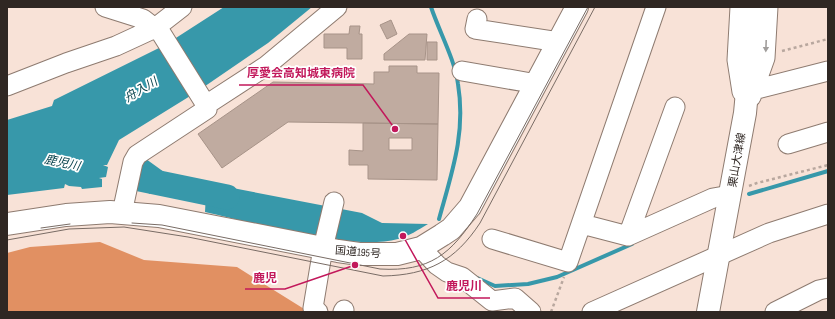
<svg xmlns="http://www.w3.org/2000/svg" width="835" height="319" viewBox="0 0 835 319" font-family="'Sofia Sans Condensed','Noto Sans JP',sans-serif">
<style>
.forest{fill:#e19062}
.water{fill:#3798aa}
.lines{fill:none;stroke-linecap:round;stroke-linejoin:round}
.stream{stroke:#3798aa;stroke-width:4}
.river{stroke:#3798aa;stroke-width:25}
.building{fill:#c0aba0;stroke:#a79388;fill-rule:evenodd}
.minor-casing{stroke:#8e7b70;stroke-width:21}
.major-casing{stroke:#8e7b70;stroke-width:24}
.highway-casing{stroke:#8e7b70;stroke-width:24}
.path{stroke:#b8a79e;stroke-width:2.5;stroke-dasharray:3 3;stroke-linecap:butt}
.minor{stroke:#fff;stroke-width:19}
.major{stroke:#fff;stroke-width:22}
.highway{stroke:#fff;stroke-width:22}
.tram{stroke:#796c65;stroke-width:1}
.oneway{fill:#a19e9c}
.labels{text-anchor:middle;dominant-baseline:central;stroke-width:3.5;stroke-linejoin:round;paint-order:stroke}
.street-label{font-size:11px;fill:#2f2723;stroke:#fff}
.water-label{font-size:12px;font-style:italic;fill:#08434d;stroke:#fff}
.leader{fill:none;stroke:#c2185b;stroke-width:1.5}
.callout-dot{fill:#c2185b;stroke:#fff;stroke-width:1.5}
.callout-label{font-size:12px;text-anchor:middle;font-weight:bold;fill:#c2185b;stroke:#fff;stroke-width:3.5;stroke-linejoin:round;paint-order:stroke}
</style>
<rect width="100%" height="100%" fill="#f8e2d7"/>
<path class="forest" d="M100 242 144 260 237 267 309 312H7V253L30 247Z"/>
<path class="water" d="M224 7H312L268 43 195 93 119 140 107 165H103L108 167 106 177 99 178 102 179V187L82 189 81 187 69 186 65 184 64 188 7 195V120L52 106 54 100 165 45Z
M146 159 164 172 186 179 362 213 382 223 428 224C418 230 409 236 398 239 351 252 254 223 205 212L206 193 153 181 150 194 134 184 137 166Z"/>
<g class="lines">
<path class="stream" d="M431 7C439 31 455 60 458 84 466 133 452 172 439 219
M749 194 828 171
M475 277 495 286 528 284 557 277 632 244"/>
<path class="river" d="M135 178 227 197"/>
</g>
<path class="building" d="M391 20 397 34 387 39 380 25Z
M350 26H360L359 34H362V59H347V48H324V34H349Z
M409 34H427L425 60H384V54Z
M427 42H437V60H427Z
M389 66H417V73H439L438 124 288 122 222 168 198 134 273 82 374 84V72H389Z
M363 123 438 124 437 180 368 179V165H349V150L363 151ZM389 138H412V150H389Z"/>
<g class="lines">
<defs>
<path id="minor" d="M105 7 143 19 161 33 206 105 207 109 137 155 133 162 122 213
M740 7 737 60 742 92
M477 19 475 29 559 42
M462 71 537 84
M7 86 66 63 116 46 155 28 182 7
M753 90 828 71
M751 97 765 58 768 7
M206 105 266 66 337 7
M788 144 828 132
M582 224 628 236 713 198 730 195
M628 236 675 107
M492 239 568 262 656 7
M421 248 437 265 447 272 462 277 492 301 515 298 531 312
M318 312 313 308 323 248 334 202
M343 312 344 310
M592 312 769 233 828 214
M775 312 819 290 828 288"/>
<path id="major" d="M708 312 745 113 755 7"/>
<path id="highway" d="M7 224 66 215 110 212 159 216 338 251 359 254H397L421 248 442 235 451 229 470 207 577 7"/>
</defs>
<use href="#minor" class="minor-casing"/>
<use href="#major" class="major-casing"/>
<use href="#highway" class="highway-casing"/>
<path class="path" d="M782 51 828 39
M749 186 757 183 828 165
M551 312 564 277"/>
<use href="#minor" class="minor"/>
<use href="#major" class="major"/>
<use href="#highway" class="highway"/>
<path class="tram" d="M132 223 162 225 380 269C430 272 451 254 477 214L588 7
M41 228 70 224
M7 240 69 229 124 227 188 237 383 276C428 275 455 261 480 223L595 7"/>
</g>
<defs><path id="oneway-solid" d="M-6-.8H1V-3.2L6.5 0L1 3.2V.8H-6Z"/></defs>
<use class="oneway" href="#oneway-solid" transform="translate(766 46) rotate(92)"/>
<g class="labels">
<g class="street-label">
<text transform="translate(737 160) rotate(-80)">栗山大津線</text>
<text transform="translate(358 252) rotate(5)">国道195号</text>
</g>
<g class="water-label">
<text transform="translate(141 90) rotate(-31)">舟入川</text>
<text transform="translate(62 163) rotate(12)">鹿児川</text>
</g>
</g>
<path class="leader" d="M395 129L363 85H239M355 265L285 289H245M403 236L438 298H490"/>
<g class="callout-dot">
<circle cx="395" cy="129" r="4"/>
<circle cx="355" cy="265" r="4"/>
<circle cx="403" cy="236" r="4"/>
</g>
<g class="callout-label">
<text x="301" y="77">厚愛会高知城東病院</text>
<text x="265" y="282">鹿児</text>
<text x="464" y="290">鹿児川</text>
</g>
<rect width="835" height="319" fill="none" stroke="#2f2723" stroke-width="16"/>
</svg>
